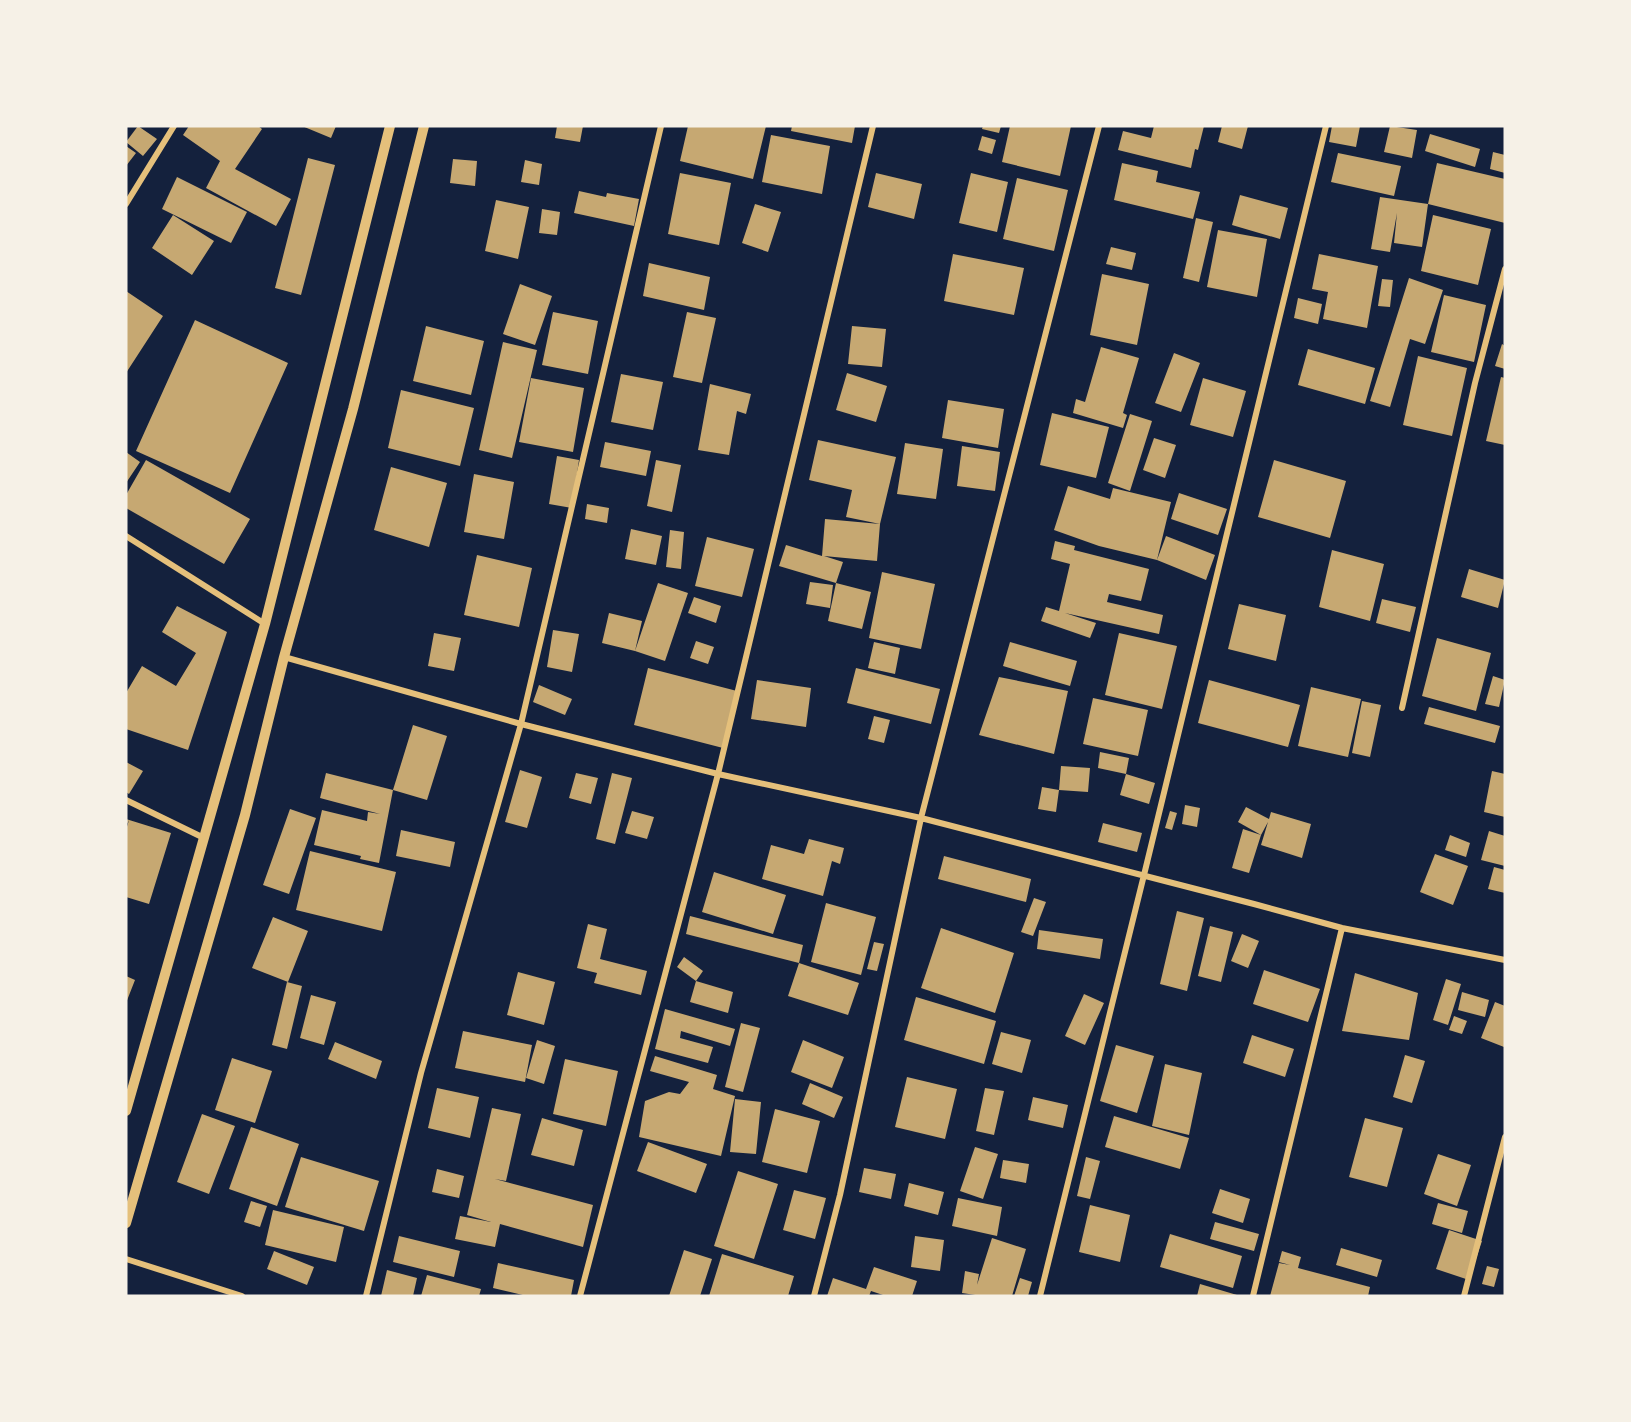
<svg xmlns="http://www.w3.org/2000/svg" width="1631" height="1422" viewBox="0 0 1631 1422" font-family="'Fira Sans',sans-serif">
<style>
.building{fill:#c6a872}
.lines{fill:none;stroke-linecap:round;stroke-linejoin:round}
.minor{stroke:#e5c07b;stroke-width:6}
.tertiary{stroke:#e5c07b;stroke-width:10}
</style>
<rect width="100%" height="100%" fill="#14213d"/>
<path class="building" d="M138 126 157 139 143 156 126 142Z
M189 126H258L262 129 235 169 291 199 276 226 206 188 220 161 183 135Z
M302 126H336L331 138Z
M557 126H583L580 142 555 138Z
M688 126H766L753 179 680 161Z
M792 126H855L852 143 791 131Z
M983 126H1001L999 133 982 129Z
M1010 126H1071L1060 176 1002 162Z
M1154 126H1204L1198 150 1195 149 1191 168 1118 150 1123 131 1151 138Z
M1222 126H1248L1242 149 1218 142Z
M1332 126H1360L1356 147 1329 142Z
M1390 126 1417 130 1412 158 1384 152Z
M1430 134 1480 149 1475 167 1425 151Z
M771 135 830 146 822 194 762 182Z
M982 136 996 140 992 154 978 150Z
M126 146 136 153 126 166Z
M1493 152 1505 155V173L1490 169Z
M1338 153 1401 166 1394 196 1331 182Z
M308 158 335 165 301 295 275 288Z
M453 159 477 161 475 186 450 183Z
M525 160 542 164 539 185 521 182Z
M1122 163 1158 171 1156 182 1200 192 1193 219 1114 200Z
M1437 163 1505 179V223L1428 204 1422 247 1394 243 1397 213 1390 252 1371 249 1380 197 1428 204Z
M680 173 731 183 719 245 668 234Z
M876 173 922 184 914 219 868 207Z
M971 173 1008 182 997 232 959 223Z
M177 177 247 212 231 243 162 209Z
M1017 178 1068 190 1054 251 1003 239Z
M579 191 606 197 607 193 639 199 634 226 574 213Z
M1240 195 1288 208 1280 239 1232 225Z
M496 200 529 207 518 259 485 251Z
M755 204 781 212 768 252 742 243Z
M542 209 560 212 557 235 539 233Z
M173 215 214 241 192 275 152 248Z
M1433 215 1491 229 1478 285 1421 271Z
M1196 218 1213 222 1199 282 1183 278Z
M1218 230 1267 239 1257 297 1207 287Z
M1111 247 1136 253 1132 270 1106 264Z
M953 254 1024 268 1014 315 944 301Z
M1319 254 1378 266 1367 328 1323 319 1328 292 1312 289Z
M649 263 710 277 704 310 643 296Z
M1102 274 1149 284 1137 345 1090 335Z
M1409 278 1443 290 1425 344 1410 339 1390 407 1370 401Z
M1382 279 1393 280 1390 307 1378 306Z
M520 284 552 296 535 345 503 334Z
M126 291 163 316 126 373Z
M1444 295 1486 305 1474 362 1431 352Z
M1298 298 1322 304 1318 324 1294 318Z
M553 312 598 321 588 374 542 365Z
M687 312 716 318 702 383 673 377Z
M195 320 288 363 230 493 136 451Z
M426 326 484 341 471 395 413 381Z
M852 326 886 329 882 367 848 364Z
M503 342 537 350 512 458 479 450Z
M1502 344 1505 346V369L1495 366Z
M1101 347 1139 358 1123 413 1127 415 1123 428 1073 413 1076 399 1085 402Z
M1308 349 1375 368 1365 404 1298 385Z
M1174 353 1200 363 1181 412 1155 403Z
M1418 356 1467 368 1452 436 1403 425Z
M847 373 887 386 876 422 836 410Z
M621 374 663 382 653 430 611 422Z
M1501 377 1505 378V445L1486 441Z
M531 378 584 388 573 452 519 442Z
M1203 378 1246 391 1233 437 1190 425Z
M710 384 751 394 746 414 737 411 729 455 698 450Z
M401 390 474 408 460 466 388 448Z
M948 400 1004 409 998 448 942 438Z
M1052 413 1109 427 1096 478 1040 465Z
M1130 414 1152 421 1130 491 1108 483Z
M1154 438 1176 445 1165 478 1143 470Z
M818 440 896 457 880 524 846 517 852 490 809 480Z
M605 442 651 451 646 476 600 467Z
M905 443 943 449 936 499 897 494Z
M962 446 1000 452 995 491 957 486Z
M126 452 140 462 126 483Z
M557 456 579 460 572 508 549 504Z
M146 460 250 519 224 564 126 508V495Z
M656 460 681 465 672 512 647 506Z
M1274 460 1346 481 1330 538 1258 517Z
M391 467 447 483 429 547 374 530Z
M474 474 514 482 504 539 464 532Z
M1068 486 1110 499 1113 488 1171 502 1157 560 1166 536 1215 555 1206 580 1157 560 1099 546 1054 530Z
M1179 493 1227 509 1218 535 1171 519Z
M587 504 609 508 607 523 585 519Z
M825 519 880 524 877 561 824 556 843 562 836 583 871 592 862 629 828 621 836 583 779 566 786 545 822 556Z
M631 529 662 536 656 565 625 559Z
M670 530 684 532 681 569 666 567Z
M707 537 754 549 742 597 695 586Z
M1055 541 1075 546 1074 550 1149 569 1141 601 1109 594 1107 602 1163 615 1159 634 1065 613 1096 623 1090 638 1041 621 1046 607 1059 611 1070 564 1051 559Z
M1332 550 1384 564 1370 621 1319 607Z
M477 555 532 568 519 627 464 615Z
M1469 569 1505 580 1498 608 1461 597Z
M882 572 935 584 921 649 869 638Z
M810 582 833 585 830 608 806 604Z
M658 583 688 593 665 661 635 651Z
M694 597 721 606 716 623 688 613Z
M1382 599 1416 607 1410 632 1376 623Z
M1239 604 1286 615 1276 661 1228 649Z
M177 606 227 632 188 750 126 729V693L142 666 176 686 196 653 162 632Z
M609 613 642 621 635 651 602 643Z
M553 630 579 634 572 672 547 667Z
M434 633 461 638 454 671 428 666Z
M1119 633 1177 646 1162 709 1105 695Z
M1437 638 1491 653 1476 711 1422 696Z
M696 641 714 647 708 664 690 658Z
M874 642 900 648 895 674 868 668Z
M1010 642 1077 661 1070 686 1003 666Z
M648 668 737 691 723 748 634 725Z
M856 668 940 689 931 724 847 703Z
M1493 676 1505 680 1499 707 1485 704Z
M999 677 1068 691 1054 754 979 735Z
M757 680 811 688 806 727 751 719Z
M1209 680 1300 705 1288 747 1198 723Z
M539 685 572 699 565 715 533 702Z
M1311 687 1361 699 1348 757 1298 746Z
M1093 698 1148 710 1138 756 1083 744Z
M1362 701 1381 705 1370 757 1352 753Z
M1429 707 1500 726 1495 743 1424 724Z
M874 716 890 720 884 743 868 739Z
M413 725 447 736 427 800 393 790 379 863 360 859 361 856 314 845 322 810 367 821 368 812 380 814 320 798 326 773 393 790Z
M1100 752 1129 758 1126 774 1098 768Z
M126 762 143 771 129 794 126 792Z
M1061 766 1090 768 1088 792 1059 790Z
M520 770 542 777 527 828 505 822Z
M1492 771 1505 774V817L1484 812Z
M576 773 598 778 591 804 569 798Z
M612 773 632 778 615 844 596 839Z
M1126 774 1155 783 1149 804 1120 795Z
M1042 787 1059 790 1056 812 1038 809Z
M1185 805 1200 808 1197 827 1182 824Z
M1246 807 1269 819 1271 812 1311 824 1302 858 1261 845 1268 822 1261 835 1249 873 1232 868 1243 829 1261 835 1238 822Z
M290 809 316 818 289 894 263 885Z
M632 811 654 817 647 839 625 833Z
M1170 811 1177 813 1172 830 1165 828Z
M126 819 171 833 149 904 126 897V830L129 820 126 826Z
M1103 823 1142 833 1137 852 1098 842Z
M401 830 455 842 450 867 396 856Z
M1489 831 1505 836V866L1481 860Z
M1450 835 1470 843 1466 857 1445 850Z
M809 839 844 848 840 864 832 861 823 896 762 879 771 845 804 854Z
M310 851 396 872 382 931 296 910Z
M1435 854 1468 866 1453 905 1420 892Z
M944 856 1031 879 1026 902 938 879Z
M1494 867 1505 870V893L1488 889Z
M714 872 786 895 773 934 702 912Z
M1034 898 1046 902 1033 936 1021 932Z
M826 903 876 917 861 975 811 962Z
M1177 911 1204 918 1187 991 1160 984Z
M690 916 803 945 799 963 686 934Z
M273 917 308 931 288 982 252 968Z
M588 924 607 929 600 959 647 971 641 995 594 983 597 973 577 968Z
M1210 926 1233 932 1221 982 1198 976Z
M941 928 1014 953 995 1013 921 988Z
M1039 930 1103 939 1100 959 1037 949Z
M1242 934 1259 941 1248 968 1231 961Z
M874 942 884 944 877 971 867 969Z
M684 957 703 971 696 981 677 967Z
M799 963 859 983 848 1015 788 996Z
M1264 970 1320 989 1308 1022 1253 1004Z
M518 972 555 982 544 1025 507 1015Z
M1355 973 1418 993 1409 1040 1342 1031Z
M126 976 135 980 126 1003Z
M1446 979 1461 984 1448 1025 1433 1020Z
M696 981 733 992 728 1013 690 1002Z
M287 982 302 986 287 1049 272 1045Z
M1462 992 1489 1000 1485 1017 1458 1010Z
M1084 994 1104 1003 1085 1045 1065 1036Z
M311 995 336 1002 324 1045 300 1038Z
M916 997 996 1021 984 1064 904 1040Z
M1495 1002 1505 1006 1504 1047 1481 1038Z
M665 1009 735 1029 730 1046 681 1031 680 1038 713 1047 708 1063 655 1049Z
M1454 1016 1467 1021 1462 1034 1449 1030Z
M741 1023 760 1028 743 1092 725 1087Z
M463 1031 532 1045 525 1082 455 1068Z
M1001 1032 1031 1040 1022 1073 992 1064Z
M1252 1035 1294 1049 1285 1077 1243 1063Z
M537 1040 555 1046 544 1084 526 1078Z
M803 1040 844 1057 832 1088 791 1072Z
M335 1042 382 1061 376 1079 328 1059Z
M1116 1045 1154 1056 1137 1113 1100 1101Z
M1405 1055 1425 1061 1412 1103 1393 1097Z
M655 1056 717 1075 713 1089 735 1096 721 1156 639 1137 645 1101 669 1092 680 1094 689 1082 650 1071Z
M232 1058 272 1071 255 1123 215 1110Z
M565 1059 618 1071 606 1126 553 1114Z
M1165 1064 1202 1073 1189 1135 1152 1126Z
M907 1077 957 1089 945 1139 895 1127Z
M810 1083 843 1097 834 1118 802 1104Z
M437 1088 479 1097 470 1138 428 1128Z
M985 1088 1004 1091 994 1135 976 1131Z
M1033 1097 1068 1105 1063 1128 1028 1120Z
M735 1099 761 1102 756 1154 730 1152Z
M492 1108 521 1114 506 1181 495 1179 593 1205 583 1247 500 1224 495 1247 455 1239 460 1216 491 1222 467 1215Z
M775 1109 820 1121 807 1173 762 1162Z
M202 1114 235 1126 209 1194 177 1182Z
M1114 1116 1189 1138 1180 1169 1105 1147Z
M542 1118 583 1130 574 1166 531 1155Z
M1365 1118 1403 1128 1387 1187 1349 1177Z
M251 1127 299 1144 277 1206 229 1189Z
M648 1142 707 1164 696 1193 637 1171Z
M975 1147 998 1154 983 1199 960 1191Z
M1438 1154 1471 1165 1457 1206 1424 1194Z
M301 1157 379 1181 364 1231 285 1207Z
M1086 1157 1100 1161 1090 1199 1077 1196Z
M1003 1160 1029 1164 1026 1183 1000 1178Z
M864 1168 896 1174 891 1199 859 1192Z
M437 1169 464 1176 459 1198 432 1192Z
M738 1171 778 1184 754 1259 714 1246Z
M909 1183 944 1192 938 1215 904 1206Z
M1220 1189 1250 1199 1243 1223 1212 1213Z
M794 1190 826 1198 815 1239 783 1230Z
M958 1198 1002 1207 997 1236 952 1226Z
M251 1201 267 1206 260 1227 244 1222Z
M1438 1203 1468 1211 1462 1233 1432 1224Z
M1090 1205 1130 1215 1120 1262 1079 1252Z
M273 1210 344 1227 336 1262 265 1245Z
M1215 1222 1259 1234 1254 1251 1210 1239Z
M1449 1230 1482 1241 1469 1280 1436 1269Z
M1170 1234 1242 1256 1233 1288 1160 1267Z
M399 1236 460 1251 454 1277 393 1262Z
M915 1236 944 1240 940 1271 911 1267Z
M992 1238 1026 1249 1012 1296H982L962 1293 965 1271 979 1274 977 1285Z
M1341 1248 1382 1260 1377 1277 1336 1265Z
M684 1250 712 1259 700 1296H669Z
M274 1251 314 1267 307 1285 267 1269Z
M1282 1251 1301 1257 1298 1268 1370 1287 1368 1296H1270L1279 1263 1290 1265 1279 1262Z
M722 1254 794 1276 788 1296H709Z
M498 1263 574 1280 571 1296H527L493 1288Z
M1487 1266 1499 1269 1494 1287 1482 1284Z
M874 1267 917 1281 912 1296H886L871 1291 869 1296H827L833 1278 866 1289Z
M387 1270 417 1278 413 1296H381Z
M427 1275 481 1289 479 1296H421Z
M1020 1278 1032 1282 1028 1296H1014Z
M1200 1284 1237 1295V1296H1197Z"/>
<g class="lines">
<path class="minor" d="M126 204 174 126
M126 536 265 624
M284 657 521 724 718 774 921 818 1254 904 1342 928 1505 960
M1402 708 1475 383 1505 269
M126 800 204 838
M126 1259 242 1296
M366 1296 421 1073 521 724 661 126
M580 1296 718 774 873 126
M814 1296 840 1195 921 818 1099 126
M1040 1296 1144 875 1326 126
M1253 1296 1342 928
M1464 1296 1505 1137"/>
<path class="tertiary" d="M126 1111 265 624 390 126
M126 1223 245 815 284 657 353 409 424 126"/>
</g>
<rect width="1631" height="1422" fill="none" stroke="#f6f1e7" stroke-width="255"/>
</svg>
